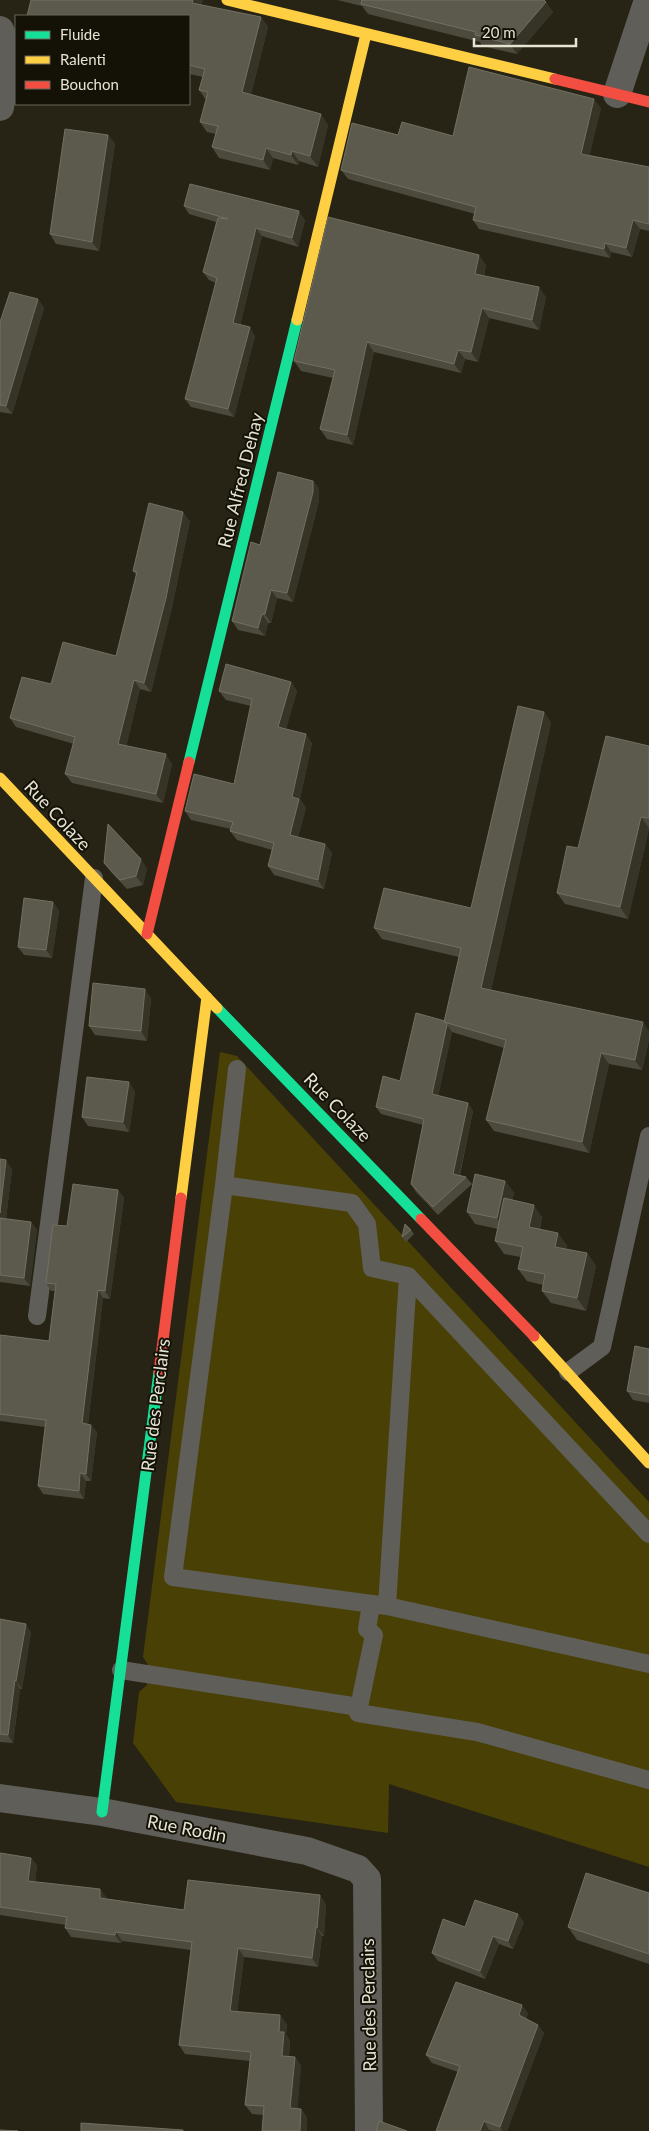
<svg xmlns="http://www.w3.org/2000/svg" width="649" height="2131" viewBox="0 0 649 2131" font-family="Lato,sans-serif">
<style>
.green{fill:#494005}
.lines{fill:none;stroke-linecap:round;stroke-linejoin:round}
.lane{stroke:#5f5e58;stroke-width:18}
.street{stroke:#5f5e58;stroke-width:28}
.fast{stroke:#16e098;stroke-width:11}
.slow{stroke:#ffcf43;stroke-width:11}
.jam{stroke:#f24e42;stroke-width:11}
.wall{fill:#4c4a3d}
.shaded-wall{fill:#363426}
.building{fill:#5c5a4d;stroke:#727062}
.labels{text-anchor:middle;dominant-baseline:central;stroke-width:4;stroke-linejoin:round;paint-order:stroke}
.street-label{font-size:18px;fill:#e6e3d3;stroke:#141207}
</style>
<rect width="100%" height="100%" fill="#272415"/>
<path class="green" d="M220 1052 237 1056 649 1502V1867L389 1784 388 1833 176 1802 133 1743 139 1692 147 1685 148 1665 143 1657Z"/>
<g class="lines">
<path class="lane" d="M237 1069 224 1185 352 1203 367 1224 372 1268 408 1276 649 1534
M224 1185 173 1577 387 1606 408 1276
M37 1316 94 878
M568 1372 602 1347 649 1136
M387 1606 649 1664
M121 1670 359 1707 374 1635 367 1629 371 1604
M359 1707 358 1713 477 1732 649 1780"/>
<path class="street" d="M0 30 9 50 0 107
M617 94 648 0
M0 1798 102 1812 307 1851 358 1869 367 1879 369 2131"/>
<path class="fast" d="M189 762 297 320
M217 1008 421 1219
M102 1812 159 1372"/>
<path class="slow" d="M227 0 555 79
M297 320 366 34
M0 778 217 1008
M181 1198 207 997
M534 1336 649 1463"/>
<path class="jam" d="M555 79 649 102
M147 934 189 762
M421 1219 534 1336
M159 1372 181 1198"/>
</g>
<path class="wall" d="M337 0H544L553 12 517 54 482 46 480 42 368 14 362 6Z
M202 5 261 17 268 27 251 94 328 125 318 167 299 161 298 165 273 158 270 170 219 158 212 147 216 134 207 132 200 122 206 100 199 90 203 77 189 74V16Z
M601 108 589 155 649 167V231L640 229 632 257 611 252 610 258 479 229 473 220 475 214 348 179 341 170 398 135 453 136Z
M108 135 115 144 99 251 56 244 50 234Z
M184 206 305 220 298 247 262 236 240 325 255 336 234 417 191 407 185 399 216 283 209 280 203 272 216 222 189 214Z
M486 265 484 276 546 297 539 330 489 318 478 362 465 359 461 373 374 352 353 445 327 439 320 429 333 378 301 371 294 361Z
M38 299 44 308 12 414 0 412V322Z
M313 481 319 489V501L293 602 277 598 271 623H268L265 636 238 630 232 621 260 545Z
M190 521 172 607 151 692 140 689 126 746 172 764 163 803 72 783 65 774 74 744 16 727 10 718 51 684 116 656 136 575 133 571Z
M291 682 297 691 286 729 312 743 300 799 306 808 298 837 325 844 332 853 324 889 274 875 268 866 272 850 237 840 230 831 231 829 191 820 185 811 234 784 251 706 226 700 219 691Z
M544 712 551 723 491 990 649 1031V1040L642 1070 609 1064 589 1153 494 1131 486 1120 504 1048 452 1032 438 1096 468 1103 473 1111 460 1175 466 1177 472 1184 438 1215 416 1192 411 1184 423 1125 381 1114 376 1107 400 1081 445 1021 459 957 382 939 374 928 471 908Z
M649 746V829L628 919 565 904 557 893 578 848Z
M104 863 147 868 143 885 127 889 111 872Z
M53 902 59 911 52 958 24 955 18 947Z
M151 998 147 1041 95 1035 89 1026Z
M135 1091 129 1132 88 1126 82 1117Z
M0 1159 12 1169 6 1219 31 1222 37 1230 30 1286 0 1282Z
M505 1181 514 1193 512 1200 542 1217 540 1229 567 1245 566 1249 587 1253 596 1266 586 1311 551 1303 542 1291 543 1285 527 1281 518 1269 521 1257 504 1254 495 1241 498 1229 475 1224 467 1212Z
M118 1190 124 1198 110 1299 103 1298 88 1424 97 1432 91 1481H86L84 1499 43 1494 38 1486 45 1427 0 1421V1335L49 1341 55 1291H51L46 1283 67 1226Z
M411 1230 414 1234 406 1242 402 1237Z
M649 1349V1403L633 1400 627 1391Z
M0 1619 31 1632 22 1689H20L13 1743 0 1742Z
M0 1853 31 1858 37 1866 35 1882 107 1898V1899L184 1910 326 1904 324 1936H322L318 1967 244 1957 237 2012 287 2024 286 2034 290 2041 289 2056 295 2057 301 2066 297 2109H301L307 2118 252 2114 245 2105 250 2061 185 2054 179 2045 191 1950 122 1941 121 1943 71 1937 65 1928 66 1925 0 1915Z
M649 1893V1964L577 1940 568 1927Z
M524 1922 513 1949 499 1944 485 1979 438 1961 432 1953Z
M528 2013 526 2019 544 2033 507 2131H493L489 2130 436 2131 458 2072 432 2063 426 2055Z"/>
<path class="shaded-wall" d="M193 0H203L199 13 192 3Z
M546 2 553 12 517 54 510 44Z
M261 17 268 27 249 102 242 92Z
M594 99 601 108 588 163 581 154Z
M321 114 328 125 318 167 310 156Z
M108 135 115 144 99 251 92 242Z
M266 148 273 158 270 170 263 160Z
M292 151 299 161 298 165 291 155Z
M299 211 305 220 298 247 292 238Z
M633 220 640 229 632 257 626 248Z
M256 228 262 236 239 331 233 323Z
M605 243 611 252 610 258 604 249Z
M479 255 486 265 482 284 475 274Z
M539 287 546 297 539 330 532 320Z
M38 299 44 308 12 414 6 406Z
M482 308 489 318 478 362 471 352Z
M250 327 255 336 234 417 228 409Z
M367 342 374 352 353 445 347 435Z
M458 350 465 359 461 373 454 364Z
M313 481 319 489V501L293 602 287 593Z
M183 512 190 521 172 607 151 692 144 683Z
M271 590 277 598 271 623 265 614Z
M262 614 268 623 265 636 258 628Z
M134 680 140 689 125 753 118 744Z
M291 682 297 691 284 736 278 727Z
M544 712 551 723 489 999 481 988Z
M306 734 312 743 300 799 306 808 296 844 290 835 292 797Z
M166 754 172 764 163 803 156 794Z
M641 817 649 828V829L628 919 620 907Z
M325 844 332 853 324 889 318 880Z
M141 859 147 868 143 885 136 876Z
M53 902 59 911 52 958 46 950Z
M145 989 151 998 147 1041 141 1031Z
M643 1022 649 1031V1040L642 1070 635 1060Z
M447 1025 452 1032 437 1102 432 1094Z
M601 1053 609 1064 589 1153 582 1142Z
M129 1082 135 1091 129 1132 123 1122Z
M468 1103 473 1111 458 1181 453 1174Z
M6 1160 12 1169 5 1227 0 1219V1213Z
M505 1181 514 1193 505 1230 497 1218Z
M118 1190 124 1198 110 1299 105 1291Z
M534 1205 542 1217 537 1239 529 1227Z
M31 1222 37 1230 30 1286 24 1278Z
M558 1233 567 1245 564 1259 555 1247Z
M587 1253 596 1266 586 1311 577 1298Z
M98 1290 103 1298 87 1431 82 1423Z
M91 1425 97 1432 91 1481 86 1474Z
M80 1473 86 1481 84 1499 79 1491Z
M26 1624 31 1632 22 1689 16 1681Z
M15 1680 20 1689 13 1743 8 1735Z
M31 1858 37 1866 34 1890 28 1881Z
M100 1889 107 1898 106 1907 100 1898Z
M320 1895 326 1904 324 1936 317 1928Z
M518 1914 524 1922 513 1949 508 1941Z
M316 1927 322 1936 318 1967 312 1958Z
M116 1932 122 1941 121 1943 115 1935Z
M493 1936 499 1944 485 1979 480 1971Z
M238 1948 244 1957 236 2020 230 2011Z
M522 2005 528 2013 525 2024 519 2015Z
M280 2015 287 2024 286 2034 290 2041 288 2064 282 2056 279 2032Z
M538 2025 544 2033 507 2131H502L500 2127Z
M295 2057 301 2066 297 2117 290 2108Z
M301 2109 307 2118V2131H300Z
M484 2121 489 2130V2131H480Z"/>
<path class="building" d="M31 0H193L192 3 261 17 242 92 321 114 310 156 292 151 291 155 266 148 263 160 212 147 218 126 200 122 208 92 199 90 205 69 189 65V16H27Z
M362 0H544L546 2 510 44 475 35 476 32 361 4Z
M469 67 594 99 581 154 649 167V224L633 220 626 248 605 243 604 249 473 220 476 207 341 170 352 123 398 135 402 122 453 136Z
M65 129 108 135 92 242 50 234Z
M190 184 299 211 292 238 256 228 233 323 250 327 228 409 185 399 217 278 203 272 218 218 228 219 184 206Z
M328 217 479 255 475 274 539 287 532 320 482 308 471 352 458 350 454 364 367 342 347 435 320 429 335 370 294 361Z
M10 292 38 299 6 406 0 405V322Z
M278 472 313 481V492L287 593 271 590 265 614H262L258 628 232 621 251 542 260 545Z
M149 503 183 512 166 598 144 683 134 680 118 744 166 754 156 794 65 774 75 737 10 718 22 677 51 684 63 642 116 656 137 572 133 571Z
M226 664 291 682 278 727 306 734 292 797 299 799 290 835 325 844 318 880 268 866 274 843 230 831 233 822 185 811 194 774 234 784 252 699 219 691Z
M518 706 544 712 481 988 643 1022 635 1060 601 1053 582 1142 486 1120 506 1040 444 1022 461 948 374 928 384 888 471 908Z
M606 736 649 746V818L641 817 620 907 557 893 567 846 578 848Z
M108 824 141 859 136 876 120 880 104 863Z
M24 898 53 902 46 950 18 947Z
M93 983 145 989 141 1031 89 1026Z
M416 1013 445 1021 447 1025 432 1094 468 1103 453 1174 466 1177 433 1207 411 1184 424 1119 376 1107 383 1076 400 1081Z
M87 1077 129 1082 123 1122 82 1117Z
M0 1159 6 1160 0 1213Z
M475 1174 505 1181 497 1218 467 1212Z
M73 1184 118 1190 105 1291 98 1290 82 1423 91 1425 86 1474 80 1473 79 1491 38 1486 46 1420 0 1414V1335L49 1341 56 1284 46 1283 53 1225 67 1226Z
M504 1198 534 1205 529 1227 558 1233 555 1247 587 1253 577 1298 542 1291 545 1274 518 1269 523 1247 495 1241Z
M0 1218 31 1222 24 1278 0 1275Z
M405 1224 411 1230 402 1237Z
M635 1346 649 1349V1395L627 1391Z
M0 1619 26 1624 16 1681 15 1680 8 1735 0 1734Z
M0 1853 31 1858 28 1881 100 1889V1898L184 1910 188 1880 320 1895 317 1928 316 1927 312 1958 238 1948 230 2011 280 2015 279 2032H284L282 2056 295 2057 290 2108 301 2109 300 2131H262L264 2106 245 2105 251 2052 179 2045 192 1942 116 1932 115 1935 65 1928 67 1917 0 1907Z
M586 1873 649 1893V1954L568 1927Z
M475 1900 518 1914 508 1941 493 1936 480 1971 432 1953 443 1919 465 1927Z
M456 1982 522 2005 519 2015 538 2025 500 2127 484 2121 480 2131H436L460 2066 426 2055Z
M379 2121 407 2131H376Z
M81 2123 183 2130V2131H81Z
M0 2130 18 2131H0Z"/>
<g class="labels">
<g class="street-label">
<text transform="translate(240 480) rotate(-76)">Rue Alfred Dehay</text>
<text transform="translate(58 815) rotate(47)">Rue Colaze</text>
<text transform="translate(338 1107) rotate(46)">Rue Colaze</text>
<text transform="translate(155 1405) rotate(-83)">Rue des Perclairs</text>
<text transform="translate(187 1828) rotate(11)">Rue Rodin</text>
<text transform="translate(368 2005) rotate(-91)">Rue des Perclairs</text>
</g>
</g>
<rect x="15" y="15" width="175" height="90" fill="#141207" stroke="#686659"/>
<rect x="25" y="31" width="25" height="8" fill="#16e098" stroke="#686659"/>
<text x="60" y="40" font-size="15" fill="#e6e3d3">Fluide</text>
<rect x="25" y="56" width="25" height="8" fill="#ffcf43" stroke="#686659"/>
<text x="60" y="65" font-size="15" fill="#e6e3d3">Ralenti</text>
<rect x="25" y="81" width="25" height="8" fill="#f24e42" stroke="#686659"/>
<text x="60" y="90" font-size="15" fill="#e6e3d3">Bouchon</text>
<path d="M474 38v8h102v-8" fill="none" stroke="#e6e3d3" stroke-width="2.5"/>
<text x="482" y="38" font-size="15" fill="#e6e3d3" stroke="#141207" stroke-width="4" paint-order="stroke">20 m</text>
</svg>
